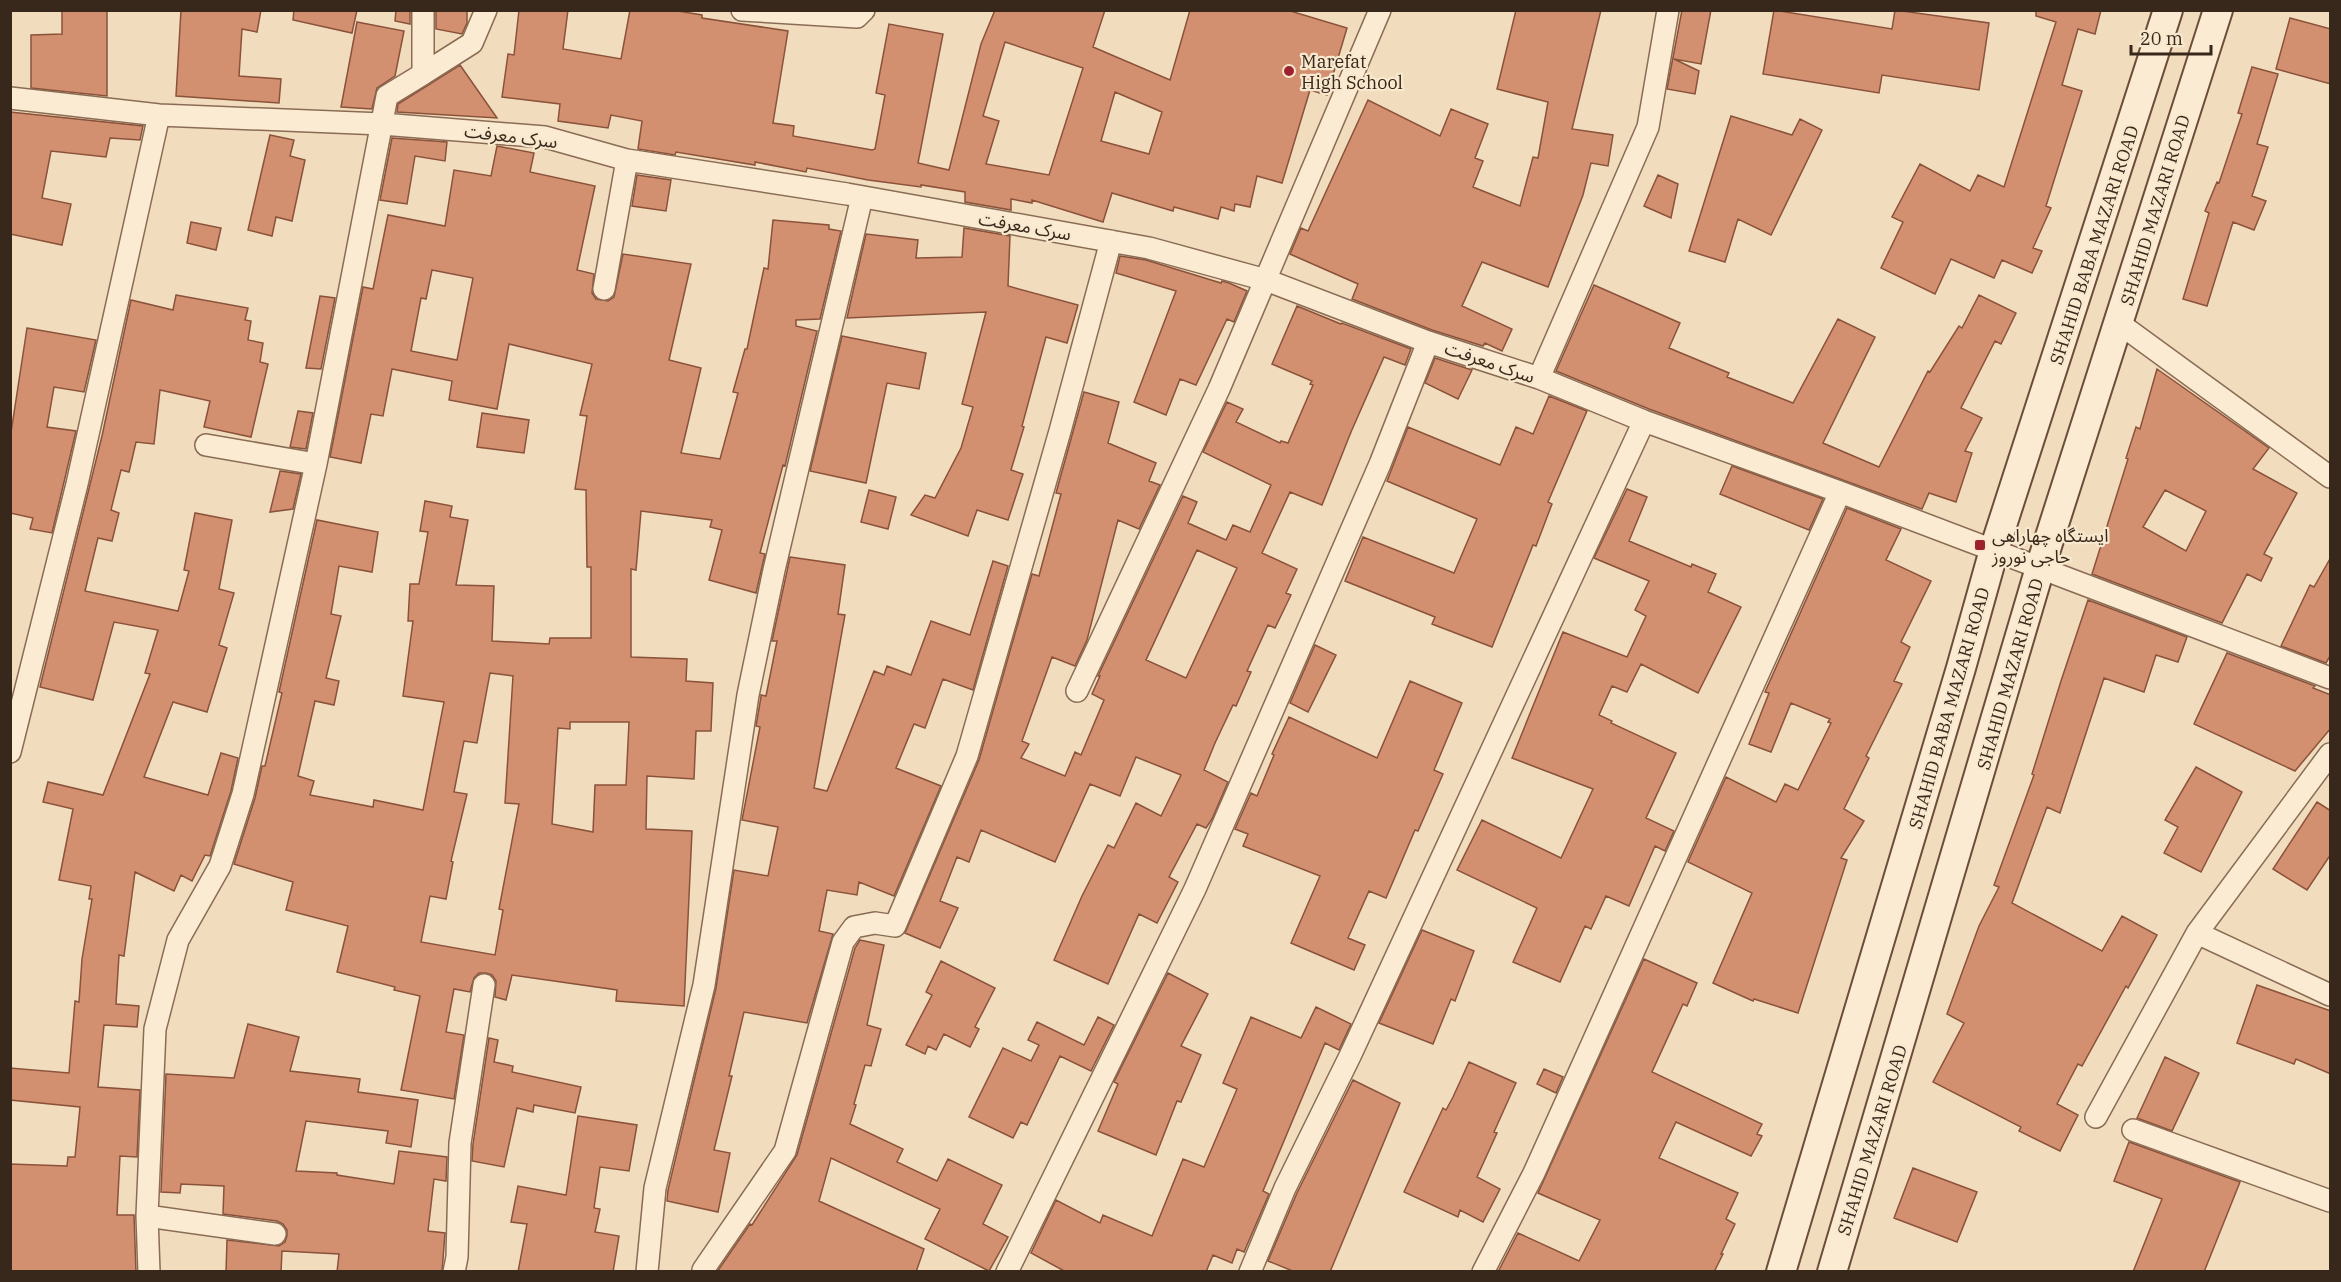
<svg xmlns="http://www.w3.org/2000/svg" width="2341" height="1282" viewBox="0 0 2341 1282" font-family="'IBM Plex Serif','Noto Sans Arabic',serif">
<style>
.building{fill:#d29071;stroke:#8b523a;stroke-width:1.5;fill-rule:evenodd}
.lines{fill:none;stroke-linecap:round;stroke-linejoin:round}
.street-casing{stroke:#8a6c55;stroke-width:24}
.secondary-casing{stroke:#6c4d39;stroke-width:32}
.street{stroke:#fbebd2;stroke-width:21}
.secondary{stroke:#fbebd2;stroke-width:28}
.poi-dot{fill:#9d212e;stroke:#f8e8ce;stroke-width:2}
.labels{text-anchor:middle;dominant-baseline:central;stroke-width:4.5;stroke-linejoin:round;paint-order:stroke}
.poi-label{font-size:18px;fill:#38271b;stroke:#f8e8ce;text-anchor:start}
.street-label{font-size:18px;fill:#38271b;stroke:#f8e8ce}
</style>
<rect width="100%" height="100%" fill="#f1ddbe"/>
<path class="building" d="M62 10H107V96L31 88V35L62 34Z
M181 10H261L257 32 242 29 239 76 281 79 279 103 176 96Z
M294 10H357L352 33 293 20Z
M396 10H410V24L395 21Z
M436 10H467V23L462 34 436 29Z
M519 10H568L563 49 621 59 630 10 678 11 702 15V18L788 31 773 123 794 126 793 136 872 150 875 149 885 95 876 93 889 24 943 34 918 163 949 170 981 44 995 10H1105L1093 47 1170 80 1190 10H1287L1347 28 1327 95 1310 90 1282 183 1257 176 1250 207 1235 204 1234 211 1221 207 1218 219 1174 207 1173 211 1112 193 1103 222 1032 200V203L1011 199V210L965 202V192L921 185V187L868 180 807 168 806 172 755 162V165L676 152 675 155 638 149 642 121 611 115 608 128 558 121 560 104 502 97 508 54 514 55ZM1005 42 1083 68 1049 175 986 164 999 121 983 116ZM1115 92 1162 112 1149 154 1101 141Z
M1516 10H1601L1572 129 1613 135 1608 166 1591 163 1583 195 1548 287 1482 262 1462 306 1512 329 1502 351 1485 343 1483 346 1432 330 1352 299 1358 284 1290 254 1301 228 1308 231 1368 100 1440 136 1451 109 1488 124 1475 158 1483 161 1473 187 1520 206 1533 157 1538 158 1548 102 1497 89Z
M1682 10H1711L1701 64 1674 59 1699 71 1695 94 1667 89Z
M1774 10 1892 29 1895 10 1989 23 1979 90 1882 75 1879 93 1763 74Z
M2036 10H2101L2095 34 2078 29 2062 85 2082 91 2046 206 2051 208 2033 248 2042 251 2032 273 2002 260 1994 278 1951 259 1935 294 1881 268 1903 222 1892 217 1920 164 1970 191 1978 175 2004 187 2056 22 2036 16Z
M2290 18 2331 29V84L2276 69Z
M357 22 404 31 395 76 377 88 372 109 341 107Z
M460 65 497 118 397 112 398 104Z
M2252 67 2278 74 2257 144 2268 147 2252 196 2266 201 2254 230 2233 222 2207 306 2183 299 2209 213 2205 211 2217 182 2219 183 2242 114 2238 113Z
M10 112 143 126 140 140 110 138 106 157 51 151 42 198 71 204 62 245 10 234Z
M1731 116 1792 135 1800 119 1822 130 1771 235 1738 219 1725 262 1689 251Z
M270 135 294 140 290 156 305 160 292 221 276 217 272 236 248 230Z
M392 138 447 142 445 161 415 156 407 204 380 200Z
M497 146 534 153 530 172 595 186 577 270 594 274 592 293 596 299 608 301 614 297 623 254 691 264 669 360 701 368 681 453 720 459 738 393 733 392 745 349H747L764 268 768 269 773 220 829 225V229L841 231 820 319 796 320V326L817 331 785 466 783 465 760 553 765 554 756 593 709 580 722 530 710 527 712 520 641 511 636 570 631 569V657L687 659 686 681 713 683 711 731H696L694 779 647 776 646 829 692 831 684 1006 616 1001 617 990 512 975 506 1000 495 997 496 981 492 975 486 973H479L474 978 470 992 454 989 446 1032 464 1035 454 1099 401 1090 420 996 394 990 395 987 337 972 348 926 286 910 293 882 234 864 255 798 262 766H265L282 693 279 692 317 520 378 532 372 572 339 566 331 614 341 616 326 678 339 681 334 705 315 701 298 776 314 781 310 795 373 807 374 800 423 810 444 702 403 696 413 621H408L410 584H419L428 532 420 531 425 501 452 506 450 517 468 520 456 585 494 586 492 641 549 644 550 638H591V567H587L586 490 575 489 587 416 580 415 592 364 509 344 497 409 449 400 452 381 392 369 383 416 371 414 361 463 330 457 363 287 373 289 388 215 445 226 454 170 491 176ZM432 270 473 278 457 360 411 351 421 298 426 299ZM490 673 513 676 505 803 519 804 499 909 503 910 495 955 421 942 430 896 446 899 453 862 451 861 467 794 454 792 464 741 477 743ZM570 722H629L626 785H595L593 832 552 824 558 728 570 729Z
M637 175 671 180 666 211 632 206Z
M1658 175 1678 184 1671 218 1644 206Z
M191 222 221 228 216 250 187 243Z
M964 228 1010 236 1008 286 1078 305 1067 343 1046 337 1022 426 1024 427 1011 470 1023 474 1008 520 977 510 968 536 911 515 925 495 935 498 961 448 973 407 962 404 986 312 847 318 866 234 918 240 916 258 962 257Z
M1120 256 1146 260 1221 283 1222 281 1229 283 1247 291 1234 322 1227 319 1196 385 1180 379 1166 415 1134 402 1176 291 1116 273Z
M1594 285 1680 323 1669 348 1729 373 1727 377 1793 403 1838 319 1875 337 1823 443 1879 467 1928 371 1930 372 1959 326 1962 328 1979 295 2016 313 2001 344 1995 341 1961 408 1982 418 1965 451 1972 453 1956 502 1929 493 1922 509 1649 409 1556 371Z
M176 295 248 308 245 320 251 321 248 340 263 343 260 362 268 364 251 437 204 427 210 401 160 390 154 444 136 442 129 472 121 470 111 510 119 513 112 541 98 538 85 591 178 611 189 571 184 570 195 513 232 520 219 589 234 593 219 645 227 648 207 712 173 702 144 777 208 795 221 753 238 758 231 791 210 856 205 855 192 881 181 875 174 891 135 872 124 956 119 955 116 1004 139 1006 137 1027 104 1025 98 1087 140 1090 137 1157 120 1156 117 1215H134L136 1272H14L10 1271V1164L67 1166 68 1157H75L80 1107 10 1100V1068L69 1073 75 1001 79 1002 82 959 92 899H89L91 886 59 880 73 809 43 802 48 782 103 795 150 674 145 673 158 630 114 622 93 700 40 687 102 436 131 300 173 310Z
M320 296 335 298 321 369 306 368Z
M1297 306 1341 324 1342 323 1411 349 1405 365 1384 357 1351 432 1322 505 1290 492 1262 553 1297 569 1286 593 1291 595 1275 628 1268 625 1247 671 1251 672 1236 706 1233 705 1215 743 1204 770 1228 782 1212 819 1206 828 1197 824 1169 877 1178 882 1157 923 1139 914 1108 984 1054 960 1082 896 1108 845 1114 848 1136 803 1161 816 1181 775 1136 757 1120 796 1090 784 1055 862 981 830 969 862 957 857 940 901 958 908 940 948 905 933 979 760 1032 574 1039 576 1061 494 1056 493 1084 392 1119 402 1108 443 1156 463 1149 481 1160 485 1139 529 1118 520 1087 640 1075 666 1052 657 1022 741 1029 744 1021 758 1065 776 1075 752 1081 755 1104 700 1092 694 1100 676H1098L1183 496 1197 502 1188 523 1226 540 1233 525 1250 532 1271 485 1203 452 1227 402 1243 409 1236 422 1280 443 1281 441 1288 443 1313 385 1310 384 1312 381 1272 364ZM1197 550 1237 568 1186 678 1146 660Z
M27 328 96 340 84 392 54 387 47 427 76 431 52 533 30 529 33 518 10 513V439Z
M842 336 926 353 919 389 887 383 866 483 810 471Z
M1435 358 1472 370 1458 399 1425 383Z
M2157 369 2269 448 2253 469 2297 493 2264 554 2272 558 2261 581 2247 574 2222 623 2092 574 2128 459 2126 458 2136 427 2140 429ZM2165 490 2206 511 2186 551 2143 527Z
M1549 396 1587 411 1548 502 1552 504 1536 546 1533 545 1492 647 1432 624 1435 617 1345 581 1363 537 1454 573 1477 519 1387 481 1408 427 1500 465 1516 427 1533 434Z
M298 411 313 413 306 449 290 447Z
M482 413 529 420 524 453 477 447Z
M1732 466 1823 499 1809 530 1720 494Z
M280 471 301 474 293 509 270 512Z
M1627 489 1647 497 1629 541 1691 567 1692 564 1716 574 1708 592 1741 607 1698 693 1641 664 1627 692 1612 686 1599 715 1612 721 1611 723 1676 753 1646 818 1674 831 1665 851 1655 846 1629 906 1606 896 1591 929 1585 926 1560 982 1513 962 1537 908 1457 870 1482 820 1561 858 1593 789 1512 758 1563 632 1627 657 1646 616 1635 610 1649 581 1594 558Z
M869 490 896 497 888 529 861 522Z
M1847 508 1901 529 1886 560 1931 581 1901 642 1910 647 1894 681 1902 684 1866 756 1869 758 1844 809 1864 821 1841 858 1847 860 1798 1013 1754 999 1753 1001 1713 983 1752 893 1688 862 1726 777 1776 802 1785 784 1798 790 1831 723 1828 722 1830 719 1791 703 1771 752 1749 744 1769 693 1765 692Z
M790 557 845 565 838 614 845 615 814 788 827 791 874 671 884 675 887 666 911 675 931 621 970 635 993 561 1008 566 973 690 943 679 925 728 914 724 896 768 941 786 894 896 859 882 857 895 827 890 819 931 833 934 807 1023 744 1012 729 1076H732L714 1150 730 1153 718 1212 667 1201 668 1190 716 988 734 870 768 876 778 827 742 820 760 727 756 726 761 697V695L766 696 777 641H772Z
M2331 557V654L2326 663 2281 646 2310 585 2314 587Z
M2088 600 2187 637 2178 662 2156 655 2144 692 2104 678 2060 813 2047 807 2012 903 2102 951 2122 916 2157 935 2128 988 2126 986 2082 1066 2078 1064 2057 1104 2078 1115 2060 1151 2019 1131 2021 1127 1933 1082 1964 1023 1947 1014 1979 926 1999 887 1994 885 2034 775 2032 774 2061 681Z
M1315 645 1336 655 1308 712 1290 703Z
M2227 653 2315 686 2313 688 2331 695V728L2295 771 2194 724Z
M1410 681 1462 703 1434 770 1443 774 1418 831 1415 830 1386 898 1369 891 1348 938 1365 945 1354 970 1291 943 1320 876 1243 846 1248 834 1235 829 1251 793 1257 796 1274 755 1272 754 1289 717 1377 758Z
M2196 767 2242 792 2201 872 2164 853 2178 827 2165 820Z
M2317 802 2331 811V854L2307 890 2273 869Z
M1422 930 1474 951 1455 1001 1451 999 1433 1044 1379 1023Z
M860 940 884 945 867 1025 881 1029 871 1066 865 1065 854 1104 856 1105 850 1124 903 1149 897 1162 937 1181 948 1159 1002 1185 983 1224 1008 1237 989 1271 925 1239 940 1209 831 1158 819 1201 924 1249 916 1272H717L750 1224 752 1225 797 1155 855 948Z
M1644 959 1697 983 1687 1006 1683 1004 1652 1072 1762 1124 1757 1134 1762 1136 1751 1156 1676 1122 1659 1158 1738 1193 1726 1219 1735 1224 1721 1254H1723L1714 1272H1498L1518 1233 1579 1261 1600 1220 1538 1193Z
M941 961 995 988 975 1027 979 1029 970 1047 944 1034 936 1050 928 1046 925 1054 906 1045 932 995 926 992Z
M1168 973 1208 994 1181 1046 1201 1055 1181 1102 1177 1101 1156 1155 1098 1131 1118 1084 1114 1082Z
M2257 985 2331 1011V1074L2296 1059 2294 1064 2237 1043Z
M1316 1007 1351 1024 1339 1050 1325 1043 1263 1191 1269 1194 1244 1252 1237 1249 1232 1263 1213 1255 1206 1272H1066L1031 1253 1056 1200 1100 1223 1103 1215 1152 1236 1183 1159 1204 1167 1237 1089 1223 1083 1251 1017 1301 1038Z
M1098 1017 1114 1025 1091 1071 1060 1056 1027 1125 1021 1122 1013 1138 969 1117 1003 1048 1031 1061 1039 1045 1028 1040 1037 1022 1084 1045Z
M248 1024 299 1037 290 1071 360 1079 358 1092 418 1100 411 1147 386 1143 388 1131 306 1121 296 1171 337 1173V1175L394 1184 399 1151 447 1157 446 1181 434 1179 428 1231 445 1233 442 1272H337L339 1254 282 1251 281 1272H226L227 1240 279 1246 285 1242 287 1236V1230L283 1224 277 1221 223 1214 224 1186 181 1184 180 1193 161 1192 166 1074 234 1078Z
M489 1038 498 1040 494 1062 513 1066 512 1072 581 1087 575 1113 534 1105 533 1112 517 1108 504 1167 472 1161 473 1144Z
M2165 1057 2199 1073 2172 1131 2137 1118Z
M1469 1062 1516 1083 1494 1132 1497 1133 1477 1177 1500 1189 1483 1222 1460 1210 1458 1217 1404 1192 1443 1108 1446 1110 1453 1097Z
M1544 1069 1563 1077 1556 1093 1537 1084Z
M1353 1080 1400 1103 1330 1272H1295L1268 1261 1297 1193Z
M578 1116 637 1125 629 1171 600 1167 594 1208 600 1209 595 1232 619 1236 613 1272H518L527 1224 511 1222 518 1186 566 1195Z
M2129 1142 2240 1182 2204 1272H2133L2162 1199 2114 1181Z
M1913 1168 1977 1192 1957 1242 1894 1218Z"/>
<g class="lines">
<defs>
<path id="street" d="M742 10 857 17 864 10
M423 74 472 43 486 10
M10 98 159 115 382 124 545 137 627 160 847 194 1149 248 1266 280 1428 342 1539 378 1644 421 1840 492 2330 678
M604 289 627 160
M2120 324 2330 477
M1539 378 1648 127 1668 10
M206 445 316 464
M1077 691 1219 389 1380 10
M10 752 77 484 159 115
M2197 933 2330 995
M2096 1117 2197 933 2330 754
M2133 1130 2330 1201
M147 1216 275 1234
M703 1270 785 1151 843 942 854 927 875 923 895 926 967 756 1060 431 1111 241
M149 1272 147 1216 155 1029 178 940 220 866 243 794 316 464 387 96 423 74V10
M454 1272 457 1257 460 1143 484 985
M647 1272 655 1188 704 985 748 695 774 570 862 197
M1007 1272 1195 889 1380 464 1428 342
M1250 1272 1285 1188 1350 1056 1644 421
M1483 1272 1534 1173 1840 492"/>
<path id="secondary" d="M1781 1272 1961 668 1994 550 2168 10
M1832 1272 2040 568 2218 10"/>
</defs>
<use href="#street" class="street-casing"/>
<use href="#secondary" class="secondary-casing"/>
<use href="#street" class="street"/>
<use href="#secondary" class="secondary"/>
</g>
<g class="poi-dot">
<circle cx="1289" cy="71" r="6"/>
<rect x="1974" y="539" width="12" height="12" rx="3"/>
</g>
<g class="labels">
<g class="poi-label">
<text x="1301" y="61">Marefat<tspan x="1301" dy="21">High School</tspan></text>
<text x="1992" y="535">ایستگاه چهاراهی<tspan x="1992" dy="21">حاجی نوروز</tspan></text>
</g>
<g class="street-label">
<text transform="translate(511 136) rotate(7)">سرک معرفت</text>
<text transform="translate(2155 210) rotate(-73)">SHAHID MAZARI ROAD</text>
<text transform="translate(1025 226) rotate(10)">سرک معرفت</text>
<text transform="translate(2094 245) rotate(-72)">SHAHID BABA MAZARI ROAD</text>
<text transform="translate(1490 362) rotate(19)">سرک معرفت</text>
<text transform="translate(2010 674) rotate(-74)">SHAHID MAZARI ROAD</text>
<text transform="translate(1949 708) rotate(-74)">SHAHID BABA MAZARI ROAD</text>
<text transform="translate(1872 1140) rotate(-73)">SHAHID MAZARI ROAD</text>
</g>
</g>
<rect width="2341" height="1282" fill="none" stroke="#38271b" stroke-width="24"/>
<path d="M2131 45v9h80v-9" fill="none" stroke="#38271b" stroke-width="3"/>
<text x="2140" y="45" font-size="18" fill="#38271b" stroke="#f8e8ce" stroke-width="4.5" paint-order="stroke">20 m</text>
</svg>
